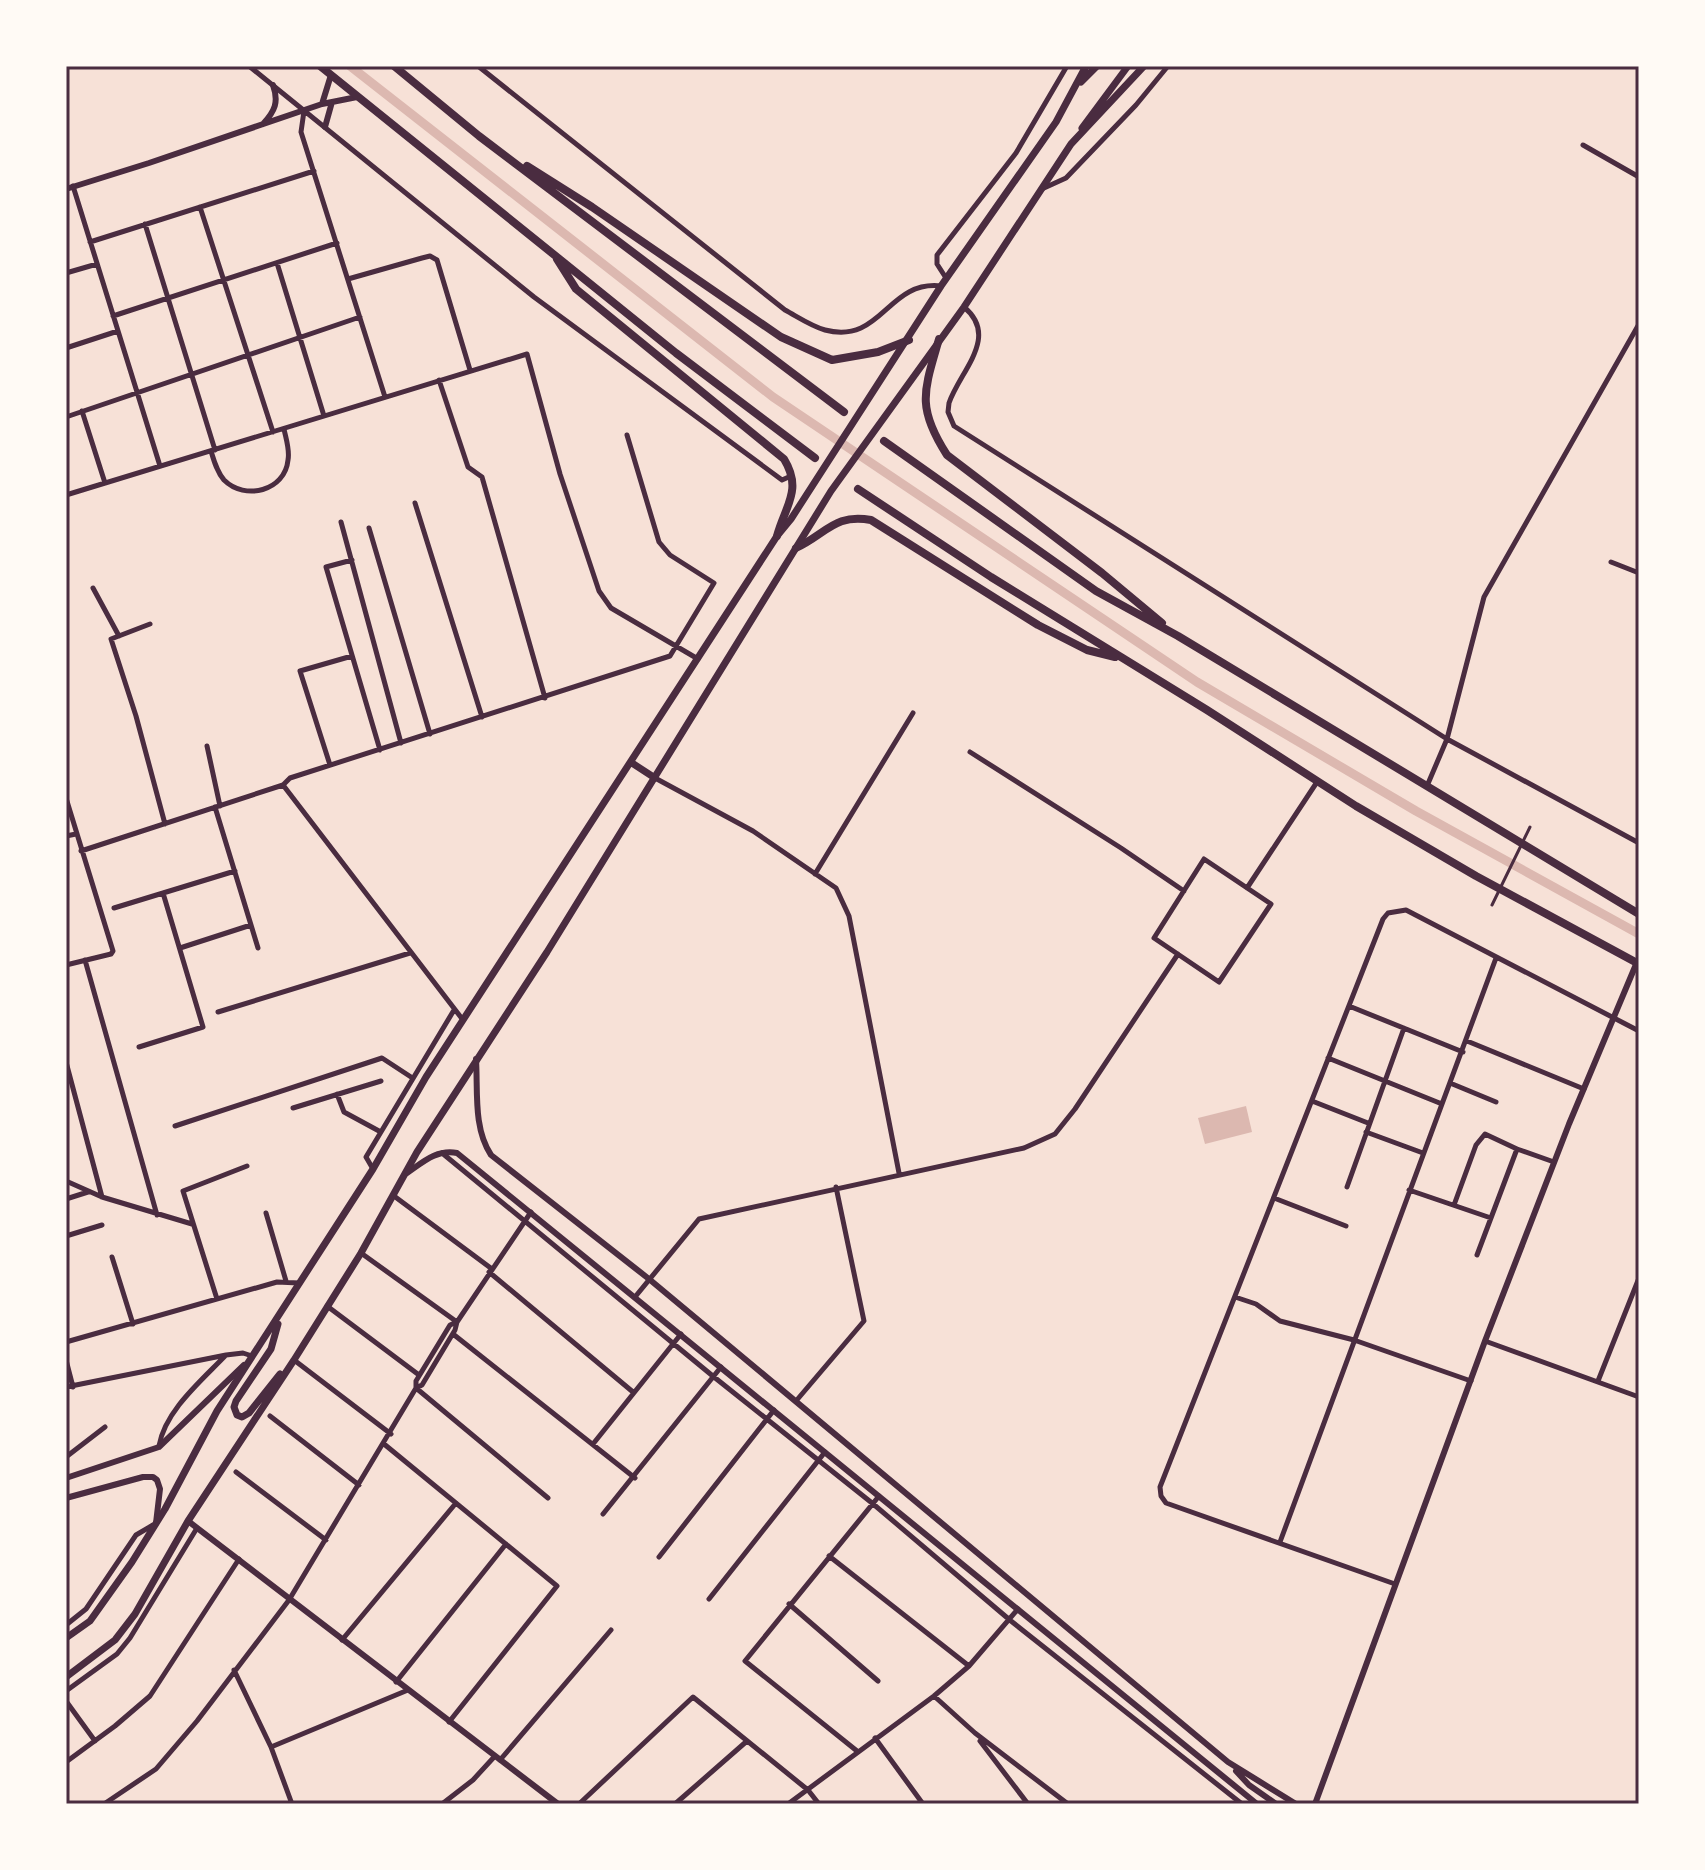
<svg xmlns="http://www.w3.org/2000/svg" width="1705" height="1870" viewBox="0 0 1705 1870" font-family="'DM Sans',sans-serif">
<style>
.water{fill:#dcb8b0}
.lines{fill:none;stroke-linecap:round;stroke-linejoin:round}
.canal{stroke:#dcb8b0;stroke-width:9}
.pedestrian{stroke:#4a2c40;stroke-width:3}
.minor{stroke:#4a2c40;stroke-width:5}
.tertiary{stroke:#4a2c40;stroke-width:6}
.secondary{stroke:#4a2c40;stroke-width:6}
.primary{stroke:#4a2c40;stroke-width:7}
.trunk{stroke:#4a2c40;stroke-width:8}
.neatline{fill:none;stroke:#4a2c40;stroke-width:3}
</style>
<rect width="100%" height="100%" fill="#f7e1d7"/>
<path class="water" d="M1246 1106 1252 1132 1205 1144 1198 1118Z"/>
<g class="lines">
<path class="canal" d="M350 66 773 397 1197 682 1416 811 1639 934"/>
<path class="pedestrian" d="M1492 905 1530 827"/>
<path class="minor" d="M249 66 534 297 782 480 791 476
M478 66 785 310C798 317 811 326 825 330 882 345 887 280 941 286
M304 111 301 132 385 397
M1583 145 1639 177
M73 186 160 466
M1044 188 1066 178 1136 105 1168 66
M200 207 273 432
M145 224 215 450
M90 242 314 171
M277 263 324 416
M66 273 97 264
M946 278 937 264V255L1016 153 1067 66
M348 279 422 258 430 256 437 260 470 370
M964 307C1000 337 960 371 949 403L948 412 954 426 1447 739 1639 843
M113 316 337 243
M66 348 118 331
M439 380 468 467 482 477 545 698
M82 411 105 483
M66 417 360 317
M211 451C214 461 217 472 224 480 245 501 285 491 288 460 290 450 286 439 284 429
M66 495 527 354 560 474 599 591 611 608 698 659
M415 503 482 717
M341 522 401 743
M369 528 430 734
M352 560 326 567 380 750
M1611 562 1639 573
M93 588 119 636
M150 624 111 639 136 716 165 824
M207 746 220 806
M970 752 1121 848 1184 891
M330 765 300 671 352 656
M655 778 753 831 836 888 849 916 899 1173
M283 785 463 1020
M1427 786 1447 739 1484 597 1639 324
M66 798 113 951 111 954 66 965
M215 807 258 948
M66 836 76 834
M81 851 283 785 290 778 670 656 714 583 670 555 659 542 627 435
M1204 859 1271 904 1219 982 1154 938Z
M815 874 913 713
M1247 888 1317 782
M114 908 235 871
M180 948 251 925
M85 960 157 1215
M1349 1006 1463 1052
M218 1012 410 953
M1467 1041 1584 1089
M139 1047 203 1027 163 893
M1328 1058 1442 1104
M66 1062 102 1197
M1450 1083 1496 1102
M337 1094 344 1112 379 1131
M1312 1101 1368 1123
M293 1108 381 1081
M175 1126 382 1058 411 1077
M1366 1132 1423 1153
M442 1153 714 1377 872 1503 1011 1621 1242 1804
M373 1169 366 1157 454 1010
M66 1181 102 1197 192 1224
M1347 1187 1404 1028
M1409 1190 1491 1218
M394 1196 492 1269
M1274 1198 1346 1226
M66 1199 88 1192
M1454 1205 1476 1145 1485 1134 1517 1149
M266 1213 286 1281
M66 1236 102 1225
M361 1253 457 1322 450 1325 416 1381V1388L548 1498
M1477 1255 1517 1149 1554 1162
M112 1257 133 1324
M489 1272 633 1392
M635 1297 699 1219 1024 1148 1055 1134 1075 1109 1178 954
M1235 1297 1256 1304 1280 1321 1354 1340 1471 1381
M217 1299 183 1191 247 1166
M327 1306 419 1375
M453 1334 635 1478
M1485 1341 1639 1397
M66 1342 277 1282 299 1283
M66 1360 73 1387
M294 1360 391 1434
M1598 1381 1639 1278
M66 1387 226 1355 243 1353 252 1356
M796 1401 864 1321 836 1187
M270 1416 359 1485
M384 1444 557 1586 449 1722
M593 1444 681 1334
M159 1446C165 1411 201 1381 225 1356
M66 1457 105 1427
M236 1472 326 1540
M603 1514 721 1367
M1280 1542 1496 958
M829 1556 969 1666
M659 1557 774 1410
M1395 1584 1166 1503 1161 1496 1160 1487 1383 919 1388 913 1406 910 1639 1031
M709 1599 825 1452
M789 1604 878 1681
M66 1625 86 1609 136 1535 153 1525
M342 1640 456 1503
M234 1670 271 1747 292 1804
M396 1682 506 1544
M66 1691 117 1654 130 1638 197 1528
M934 1696 975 1733 1068 1804
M66 1701 95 1741
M875 1738 923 1804
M980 1741 1028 1804
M271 1747 408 1690
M857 1751 745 1661 879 1496
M500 1760 611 1630
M66 1762 115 1726 150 1696 239 1559
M104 1804 156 1769 197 1721 289 1600 416 1388 422 1385 455 1330 457 1322 531 1212
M442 1804 473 1780 495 1756
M579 1804 693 1697 808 1790 819 1804
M675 1804 747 1741
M788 1804 934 1696 969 1666 1018 1609"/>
<path class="tertiary" d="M322 104 357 97
M263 124C275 111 279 102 273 85
M325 127 332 102
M66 189 149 163 322 104 331 75
M66 1478 159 1447 244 1365
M66 1498 143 1477H153L157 1480 160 1489 156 1523
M188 1521 558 1804
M1315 1804 1485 1341 1569 1124 1637 962"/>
<path class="secondary" d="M476 1059C478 1090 473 1128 491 1155L649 1279 1228 1762 1296 1804
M407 1173C423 1162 437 1149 457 1153L1257 1804
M1236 1771 1249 1785 1276 1804"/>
<path class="primary" d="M1081 82 1097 66
M1082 128 1128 66
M632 763 655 778
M278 1324 271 1349 236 1401 234 1407 237 1415 242 1417 249 1413 280 1374
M66 1638 90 1621 132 1562 165 1509 217 1411 373 1169 426 1077 777 536 791 519 941 286 1056 122 1086 66
M66 1677 115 1640 135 1614 188 1521 294 1360 361 1253 417 1152 547 952 831 491 964 307 1071 144 1144 66"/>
<path class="trunk" d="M320 66 676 353 815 458
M394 66 479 136 844 412
M527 166 592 207 781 337 832 360 878 352 909 340
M557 259 576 289 784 459C803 490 785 506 777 536
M939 339C924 391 916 407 947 455L1102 573 1162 623
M884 441 1096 591 1178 636 1639 914
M858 489 991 577 1207 710 1356 806 1476 876 1639 964
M796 548C826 534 835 513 871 520L1038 625 1087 650 1115 657"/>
</g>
<rect width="1705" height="1870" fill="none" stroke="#fffaf5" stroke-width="136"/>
<rect x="68" y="68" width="1569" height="1734" class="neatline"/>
</svg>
